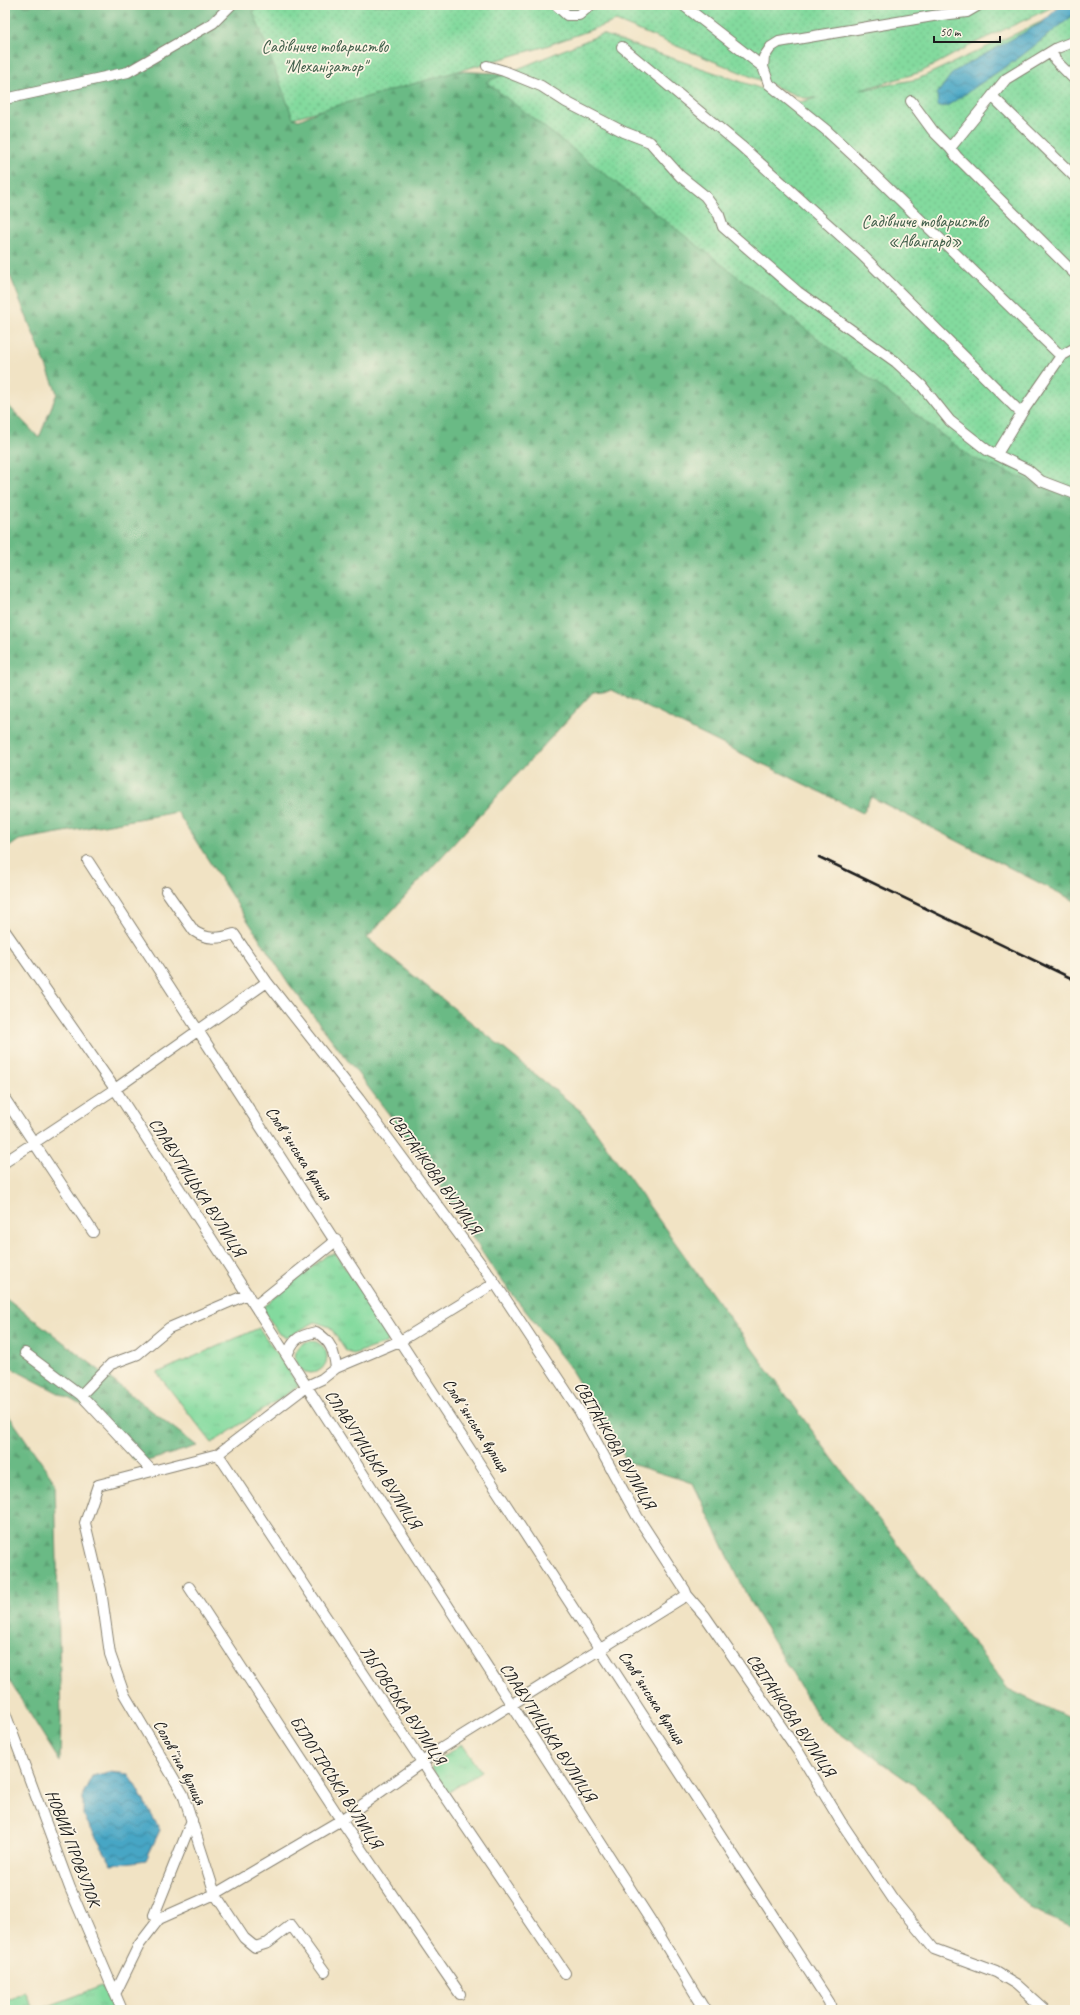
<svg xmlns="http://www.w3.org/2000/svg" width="1080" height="2015" viewBox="0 0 1080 2015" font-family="Caveat,sans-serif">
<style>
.grass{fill:url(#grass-tufts);stroke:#507b5d}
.forest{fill:url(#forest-firs);stroke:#436b50}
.garden{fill:url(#garden-dots);stroke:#507b5d}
.water{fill:url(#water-waves);stroke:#316170}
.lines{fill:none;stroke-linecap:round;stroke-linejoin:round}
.minor-casing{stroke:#868070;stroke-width:12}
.minor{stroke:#fff;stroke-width:10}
.rail{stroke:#1c1c1c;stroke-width:2.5}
.labels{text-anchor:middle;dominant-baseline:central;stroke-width:3.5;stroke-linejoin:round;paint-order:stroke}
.park-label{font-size:17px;fill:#405e4a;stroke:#fcf5e5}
.street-label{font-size:17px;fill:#1c1c1c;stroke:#fcf5e5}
</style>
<defs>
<pattern id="grass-tufts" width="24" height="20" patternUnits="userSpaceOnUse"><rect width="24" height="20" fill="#83da9e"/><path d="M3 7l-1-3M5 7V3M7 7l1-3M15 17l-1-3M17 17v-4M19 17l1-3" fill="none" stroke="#71ba88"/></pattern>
<pattern id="forest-firs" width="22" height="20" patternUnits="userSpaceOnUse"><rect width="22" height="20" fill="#6aba85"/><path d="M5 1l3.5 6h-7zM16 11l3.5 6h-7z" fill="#5b9f72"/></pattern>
<pattern id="garden-dots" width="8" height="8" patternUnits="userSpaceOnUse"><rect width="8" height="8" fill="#83da9e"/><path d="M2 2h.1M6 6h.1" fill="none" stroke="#71ba88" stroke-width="1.8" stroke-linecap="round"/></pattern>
<pattern id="water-waves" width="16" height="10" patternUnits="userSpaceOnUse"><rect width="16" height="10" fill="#46a6c5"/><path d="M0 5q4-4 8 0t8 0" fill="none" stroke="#3a869f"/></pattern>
</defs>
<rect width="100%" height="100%" fill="#fcf5e5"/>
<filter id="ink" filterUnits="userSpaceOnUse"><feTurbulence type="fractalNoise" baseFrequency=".025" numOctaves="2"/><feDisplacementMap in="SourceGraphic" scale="8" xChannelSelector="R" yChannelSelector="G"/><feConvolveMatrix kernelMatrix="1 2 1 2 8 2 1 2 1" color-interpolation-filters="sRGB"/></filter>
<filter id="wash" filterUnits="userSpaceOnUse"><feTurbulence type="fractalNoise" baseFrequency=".012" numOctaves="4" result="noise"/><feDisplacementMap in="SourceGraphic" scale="16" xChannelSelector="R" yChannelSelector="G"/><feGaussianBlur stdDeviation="0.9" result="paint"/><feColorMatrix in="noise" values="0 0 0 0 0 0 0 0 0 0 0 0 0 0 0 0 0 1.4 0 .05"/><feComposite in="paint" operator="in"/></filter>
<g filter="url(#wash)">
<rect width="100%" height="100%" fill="#f1e3c4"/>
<path class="grass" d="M335 1253 391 1336 386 1343 353 1354 346 1351 330 1327 315 1322 286 1338 279 1334 262 1308 327 1255Z
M259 1328 299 1386 212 1443 157 1373Z
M295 1357a16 16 0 1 1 32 0a16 16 0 1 1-32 0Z
M462 1744 481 1771 446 1794 432 1768 436 1761Z
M102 1986 115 2010H38Z
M25 1992 34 2010H5V2002Z"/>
<path class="forest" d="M5 5H294L274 20 293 118 299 120 375 85 454 71 515 74 1075 498V901L871 797 863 813 612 690 593 692 367 938 582 1112 689 1262 832 1458 1008 1689 1075 1721V1928L1031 1910 918 1788 819 1719 750 1602 693 1483 628 1463 568 1365 495 1272 418 1152 289 984 177 812 19 840 5 850V402L39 438 57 393 5 263Z
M5 1297 197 1446 144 1462 133 1459 99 1414 5 1365Z
M5 1410 55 1482 61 1718 60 1762 5 1674Z"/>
<path class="garden" d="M262 5H1057L975 43 921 72 861 90 918 79 1075 6V499L972 458 486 82 602 34 800 102 816 98H803L616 21 543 47 293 118 253 11Z"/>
<path class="water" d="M1061 5H1075V14L1020 57 947 106 938 107 937 94 953 72 1043 22Z
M109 1772 129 1774 160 1830 146 1860 112 1865 83 1815V1794L92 1776Z"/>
</g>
<g filter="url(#ink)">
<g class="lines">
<defs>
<path id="minor" d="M556 5 567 15H579L591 5
M683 5 763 67
M979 5 967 12 933 16 779 42 771 47 764 57 763 67 769 84 826 130 866 167 1061 356
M1075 41 1057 48 1006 79 950 148 957 157 1075 274
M622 47 741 146 861 254 1021 413
M1052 51 1055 60 1075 80
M487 66 504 71 541 86 566 102 624 132 650 142 680 176 705 196 719 215 723 227 798 292 896 362 922 386 950 421 987 450 1028 470 1041 481 1075 494
M992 96 1075 177
M5 99 128 72 213 23 231 5
M911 101 933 131 950 148
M997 454 1023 411 1061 356 1075 348
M88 861C336 1240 584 1620 829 2002L831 2010
M166 891 194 931C207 940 219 939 234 934L267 982 359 1099 495 1283 580 1412 637 1516 685 1590 687 1595 705 1616 798 1751 841 1822 893 1899 934 1949 996 1972 1016 1984 1045 2010
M5 931 115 1089 651 1921 705 2010
M5 1099 93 1232
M5 1162 115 1089 267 982
M255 1306 337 1240
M25 1353 81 1395 152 1471
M287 1356C293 1339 298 1336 316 1332 331 1341 334 1351 336 1368
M81 1395 111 1364 138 1354 169 1328 248 1294
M218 1454 422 1762 565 1973
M189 1587 341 1820 460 1994
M5 1713 70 1888 122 2010
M159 1919 154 1915 192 1820
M325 1972 291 1925 268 1943 255 1947 244 1938 215 1894 183 1794 124 1694 110 1654 101 1590 85 1523 98 1485 218 1454 307 1386 322 1379 336 1368 402 1340 495 1283
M115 1994 139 1945 159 1919 215 1894 341 1820 442 1748 687 1595"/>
</defs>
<use href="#minor" class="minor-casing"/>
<use href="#minor" class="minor"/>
<path class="rail" d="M819 857 1075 980"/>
</g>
</g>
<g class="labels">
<g class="park-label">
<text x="325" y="46">Садівниче товариство<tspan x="325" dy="20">"Механізатор"</tspan></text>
<text x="925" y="221">Садівниче товариство<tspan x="925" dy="20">«Авангард»</tspan></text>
</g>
<g class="street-label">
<text transform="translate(299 1153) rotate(57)">Словʼянська вулиця</text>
<text transform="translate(435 1174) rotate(54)">СВІТАНКОВА ВУЛИЦЯ</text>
<text transform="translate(197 1187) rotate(57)">СЛАВУТИЦЬКА ВУЛИЦЯ</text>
<text transform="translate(476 1425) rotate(57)">Словʼянська вулиця</text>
<text transform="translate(615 1445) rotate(60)">СВІТАНКОВА ВУЛИЦЯ</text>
<text transform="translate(373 1459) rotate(57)">СЛАВУТИЦЬКА ВУЛИЦЯ</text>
<text transform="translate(652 1697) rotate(57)">Словʼянська вулиця</text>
<text transform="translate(403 1705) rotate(56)">ЛЬГОВСЬКА ВУЛИЦЯ</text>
<text transform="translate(791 1715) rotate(56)">СВІТАНКОВА ВУЛИЦЯ</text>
<text transform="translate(548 1732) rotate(57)">СЛАВУТИЦЬКА ВУЛИЦЯ</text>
<text transform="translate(180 1762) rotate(62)">Соловʼїна вулиця</text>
<text transform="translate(336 1782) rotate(57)">БІЛОГІРСЬКА ВУЛИЦЯ</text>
<text transform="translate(73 1848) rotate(69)">НОВИЙ ПРОВУЛОК</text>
</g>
</g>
<rect width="1080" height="2015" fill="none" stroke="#fcf5e5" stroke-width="20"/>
<path d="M934 36v6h66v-6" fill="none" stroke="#1c1c1c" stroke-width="2"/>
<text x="940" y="36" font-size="12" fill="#1c1c1c" stroke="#fcf5e5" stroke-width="3" paint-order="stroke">50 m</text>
</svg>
